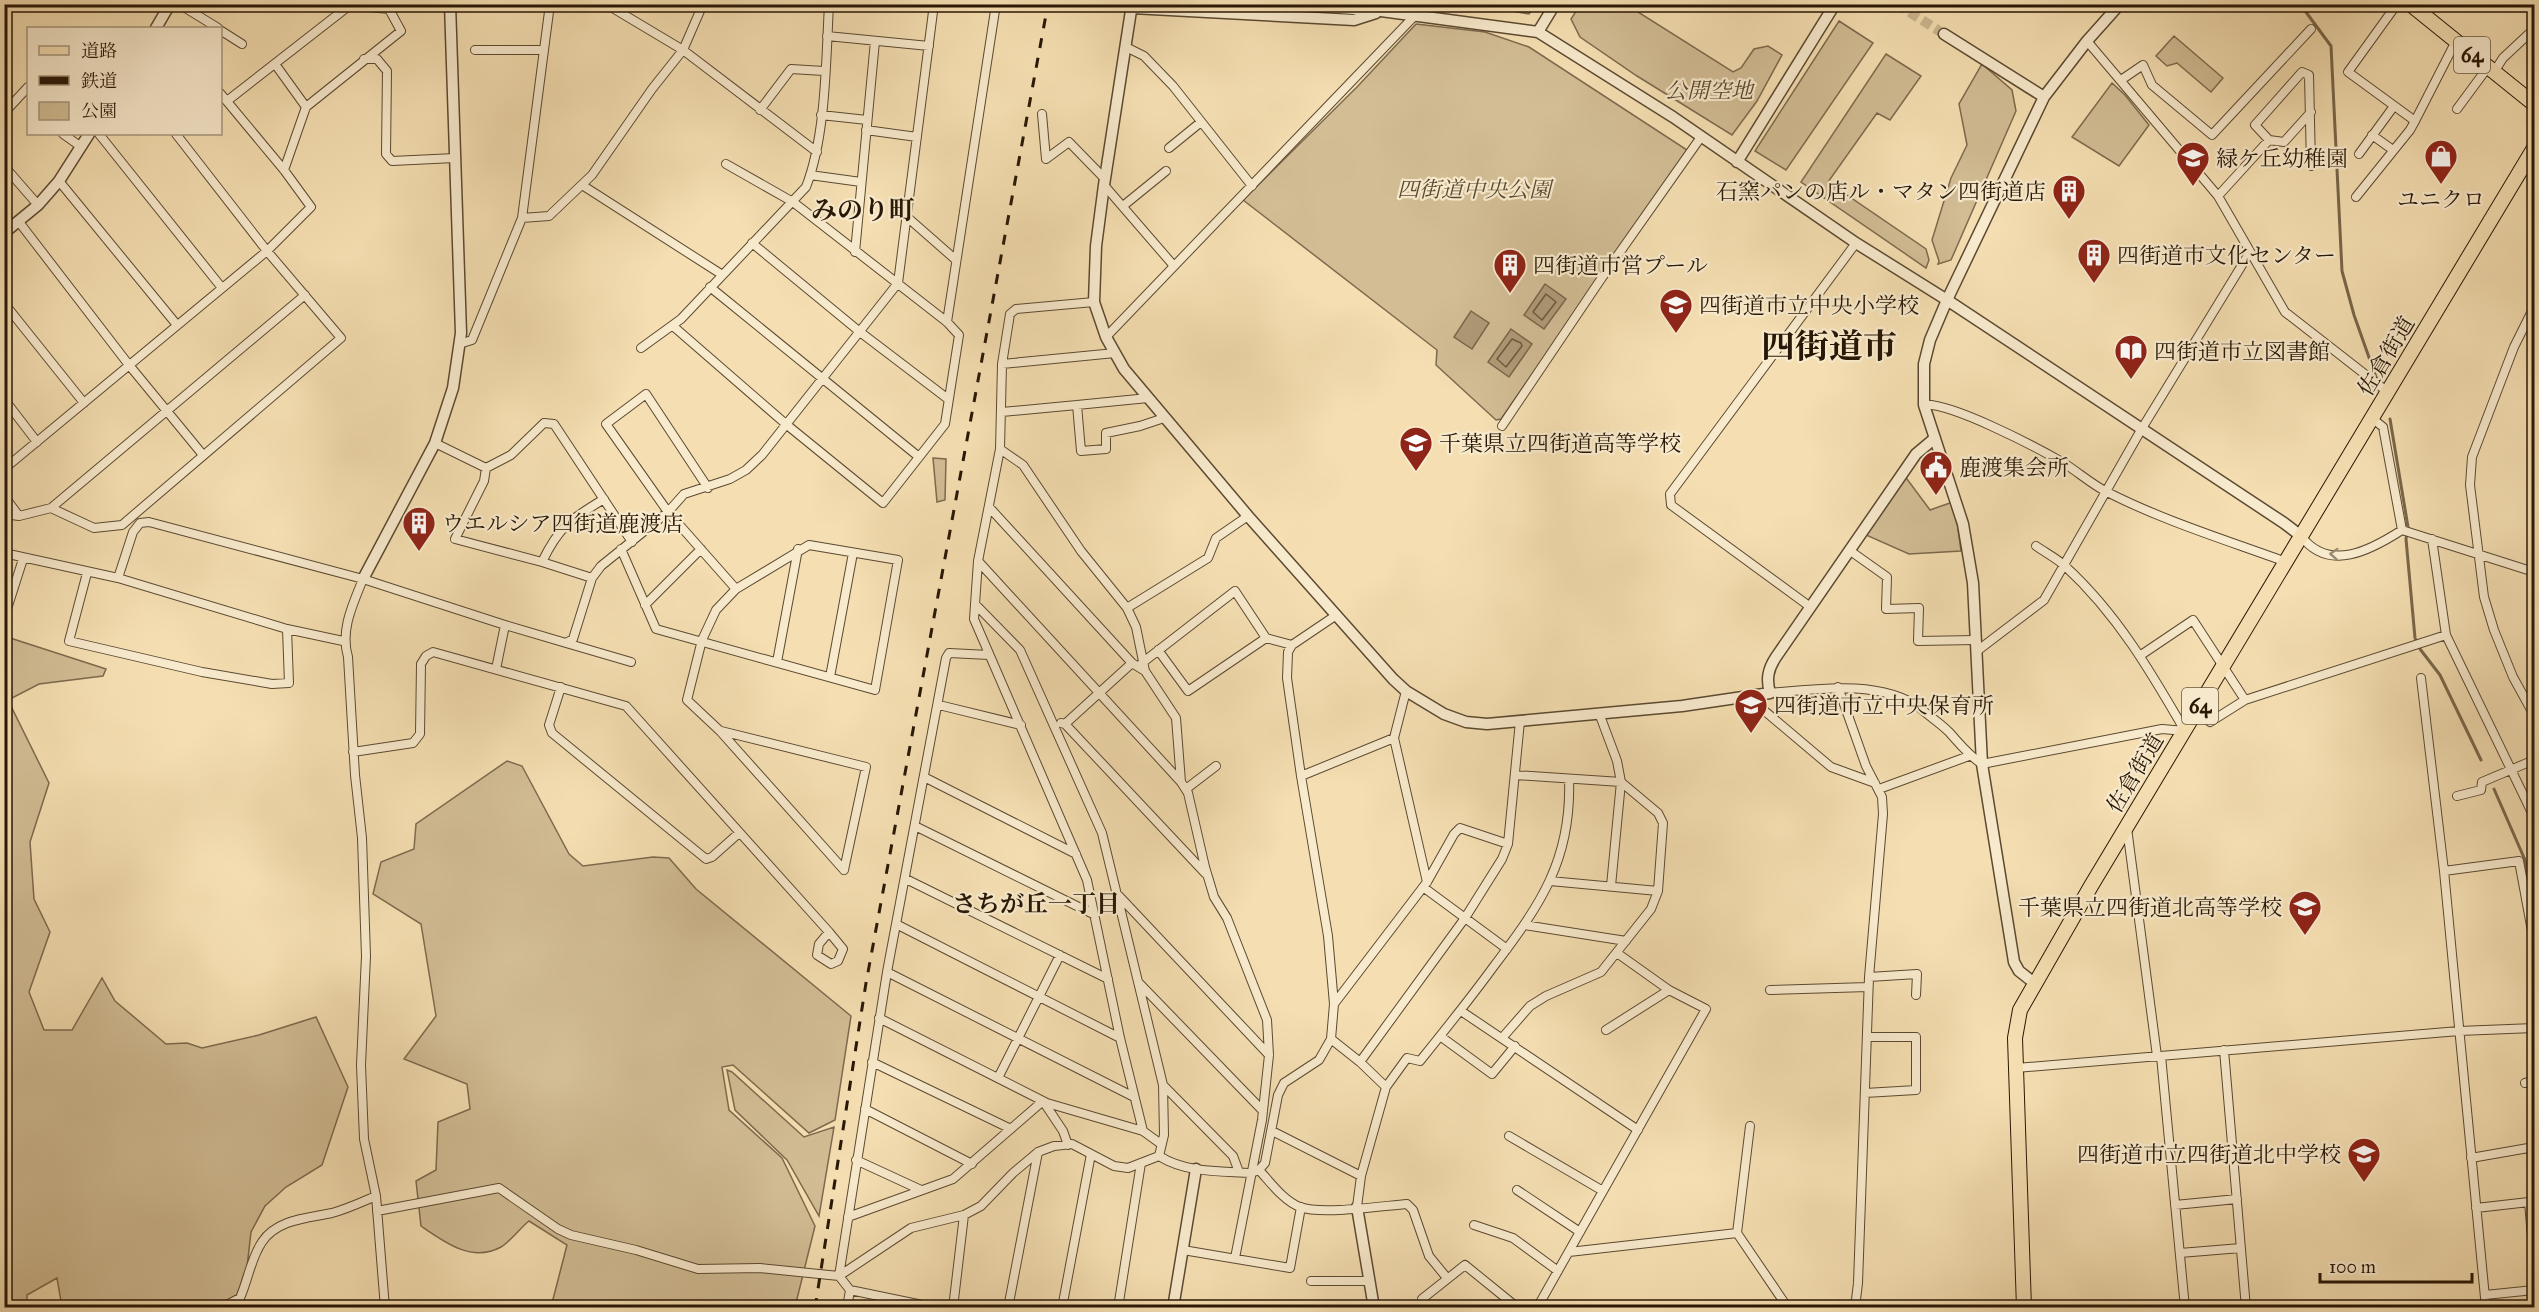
<svg xmlns="http://www.w3.org/2000/svg" width="2539" height="1312" viewBox="0 0 2539 1312" font-family="'IM FELL Great Primer','Noto Serif JP',serif">
<style>
.green{fill:#d2bd95;stroke:#7d6a4e;stroke-width:1.5}
.water{fill:#af9b78;stroke:#79664a;stroke-width:1.5}
.lines{fill:none;stroke-linecap:round;stroke-linejoin:round}
.shore{stroke:#6c593f;stroke-width:1.5}
.stream{stroke:#79664a;stroke-width:3}
.tertiary-tunnel{stroke:#ccb790;stroke-width:10;stroke-dasharray:10 5;stroke-linecap:butt}
.minor-casing{stroke:#5b4931;stroke-width:10}
.tertiary-casing{stroke:#5b4931;stroke-width:13}
.primary-casing{stroke:#281706;stroke-width:16}
.minor{stroke:#f8eacd;stroke-width:8}
.tertiary{stroke:#f8eacd;stroke-width:10}
.primary{stroke:#f5dfb2;stroke-width:14}
.rail{stroke:#281706;stroke-width:3;stroke-dasharray:10 10;stroke-linecap:butt}
.oneway{stroke:#9a8b73}
.labels{text-anchor:middle;dominant-baseline:central;stroke-width:4.5;stroke-linejoin:round;paint-order:stroke}
.shield{fill:#f8eacd;stroke:#665642;stroke-width:1.5}
.shield-label{font-size:21px;font-weight:bold;fill:#281706}
.park-label{font-size:22px;font-style:italic;fill:#5b4931;stroke:#f8eacd}
.poi-label{font-size:22px;fill:#281706;stroke:#f8eacd;text-anchor:start}
.street-label{font-size:22px;fill:#281706;stroke:#f8eacd}
.neighbourhood-label{font-size:24px;font-weight:bold;fill:#281706;stroke:#f8eacd}
.quarter-label{font-size:26px;font-weight:bold;fill:#281706;stroke:#f8eacd}
.town-label{font-size:34px;font-weight:bold;fill:#281706;stroke:#f8eacd}
</style>
<rect width="100%" height="100%" fill="#f5dfb2"/>
<filter id="stains"><feTurbulence type="fractalNoise" baseFrequency=".00333" numOctaves="4"/><feColorMatrix values="0 0 0 0 .2 0 0 0 0 .09 0 0 0 0 .02 0 0 0 .5 -.17"/></filter>
<radialGradient id="worn" r=".72"><stop offset=".6" stop-color="#630" stop-opacity="0"/><stop offset="1" stop-color="#630" stop-opacity=".3"/></radialGradient>
<path class="green" d="M1478 5 1536 4V5L1529 14Z
M1580 5H1627L1733 72 1741 68 1754 49 1768 46 1782 55 1757 101 1732 135 1637 76 1580 37 1571 19Z
M1839 21 1873 43 1786 170 1755 151Z
M1416 24 1485 32 1529 47 1687 150 1501 419 1496 420 1436 365 1437 350 1243 200 1357 87Z
M2174 36 2223 78 2211 92 2177 63 2167 66 2156 56Z
M1886 54 1921 76 1890 120 1877 113 1828 182 1926 249 1929 260 1926 268 1801 182Z
M1982 64 2012 90 2016 111 1951 260 1938 264 1939 261 1932 240 1951 178 1967 145 1959 104Z
M2112 83 2125 95 2149 125 2119 166 2072 137Z
M933 458 946 459 945 500 937 502Z
M1904 475 1930 510 1950 503 1956 514 1961 551 1909 554 1866 535Z
M4 636 106 669 103 676 39 684 8 700 49 783 30 842 34 899 50 932 29 992 44 1030H72L102 978 115 1001 166 1044 187 1043 202 1048 259 1035 316 1017 348 1087 322 1165 286 1187 265 1206 251 1232 246 1276 234 1307H62L57 1278 27 1295V1307H5Z
M507 761 522 766 569 854 583 866 653 857 669 858 696 889 851 1016 835 1120 809 1133 733 1065 722 1067 729 1110 782 1158 815 1226 795 1307H551L567 1245 529 1221C520 1228 511 1241 501 1247 472 1263 444 1242 421 1226L416 1181 436 1170 438 1122 470 1109 467 1084 404 1059 436 1016 421 924 373 894 381 862 414 849 416 824Z
M727 1070 732 1072 804 1137 834 1127 819 1216 787 1160 735 1110Z"/>
<path class="water" d="M1545 284 1566 299 1544 329 1524 315Z
M1471 311 1489 323 1472 349 1454 337Z
M1511 329 1532 344 1509 377 1488 362Z"/>
<g class="lines">
<path class="shore" d="M1546 294 1556 302 1542 320 1533 312Z
M1512 339 1521 343 1522 346 1506 367 1497 359Z"/>
<path class="stream" d="M2300 4 2331 46 2342 271 2354 315 2377 380
M2390 419 2408 527 2406 539 2415 638 2420 649 2440 675 2481 760
M2494 789 2525 860 2534 909"/>
<path class="tertiary-tunnel" d="M1897 4 1944 34"/>
<defs>
<path id="minor" d="M179 4 218 28
M606 4 683 50 817 152
M2397 4 2348 72 2415 121 2456 41
M220 30 242 44
M827 36 929 46
M2087 41 2218 196 2285 312 2389 393
M1126 47 1144 56 1173 86 1252 186
M475 50H544
M364 59H377L387 71 386 154 392 161 455 158
M275 64 306 107
M2494 72 2503 58 2534 29
M2121 80 2143 65 2152 85 2212 135 2311 29
M227 101 350 5 389 9 401 31 306 107 284 170
M2457 109 2488 67
M760 110 791 69 824 71
M2311 112 2284 142 2269 140 2255 125 2302 72 2309 75 2311 166
M4 113 28 87
M1042 114 1046 159 1069 142 1105 179
M821 115 867 120
M866 130 917 137
M63 134 80 146
M99 134 222 288
M2372 135 2393 150
M1169 148 1201 122
M2359 154 2394 106
M4 166 38 205
M810 175 861 182
M59 181 177 325
M582 185 721 274
M1104 185 1174 266
M2218 196 2269 140
M2356 197 2410 130 2415 121
M1123 206 1166 171
M907 217 956 260
M522 218 549 216 592 175 652 89 683 50 703 4
M19 222 129 365 203 455
M752 243 860 332 948 399
M855 252 875 41
M710 287 919 457
M1094 302 1016 309 1010 314 1002 364 1000 449 978 561 974 619 1087 880 1120 1038 1143 1131
M4 303 84 403
M2534 307 2514 347 2472 457 2470 485 2484 597 2494 630 2513 677 2534 715
M947 322 996 4
M673 326 787 425 883 503 945 424 959 335 947 322 793 202 726 164
M1106 337 1426 4
M459 344 472 340 522 218 550 4
M641 348 681 319 806 187C826 136 826 60 829 4
M1002 364 1115 353
M1148 398 1077 405 1081 451 1106 449V433L1140 426 1164 418
M4 399 37 442
M1924 405C1950 402 2036 447 2062 462 2077 471 2091 484 2107 492 2164 521 2226 540 2286 562
M1002 412 1077 405
M2373 419 2383 427 2402 530
M1502 426 1601 279 1701 137
M435 443 486 468
M1000 449 1023 465 1081 551 1127 608 1136 627 1145 671 1176 718 1181 782
M4 469 267 251 311 207 284 170 220 93
M708 488 646 394 606 424 668 512 736 589
M4 496 19 516 51 508 94 528 122 525 341 338 267 251 176 134
M989 507 1132 663 1145 671
M51 508 305 295
M4 514 19 516
M2301 536C2329 573 2371 550 2402 530L2534 572
M2432 539 2446 635 2534 817
M2036 546C2046 553 2058 559 2066 567 2117 614 2151 672 2185 731
M621 549 656 629 875 690 898 560 809 545 736 589 716 610 702 640 687 700 720 731 844 870
M1849 550 1887 577 1886 609 1919 608 1918 641 1976 640
M4 553 118 578 287 629 343 641
M978 561 1181 782 1188 793 1205 867 1214 897 1227 918 1267 1020 1269 1055 1262 1120 1235 1258
M542 562C559 526 571 519 604 499
M87 573 69 641 202 672 272 684 289 683 287 629
M118 578 133 532 140 523 149 522 363 579 505 625 566 643 573 639 592 578 601 566 668 512 684 494 730 479 746 470 762 455 898 283 934 4
M592 578 542 562 455 539 484 481 486 468 511 455 544 423 554 424 632 542
M363 579C353 604 340 630 348 657L355 775 362 838 366 956 361 1065 364 1139 376 1196 385 1308
M645 605 701 549
M976 605 1020 650 1102 833 1163 1085 1164 1135 1159 1156
M1809 606 1671 505 1670 494 1856 243
M1127 608 1208 558 1216 538 1248 516
M4 609H7L23 559
M566 643 631 662
M1158 650 1188 691 1266 638
M1977 651 2044 600 2141 430 2250 252
M2141 655 2193 620 2245 700
M777 662 798 549
M1142 663 1235 591 1266 638 1292 645
M496 669 505 625
M830 677 853 553
M2421 678 2444 871 2486 1308
M561 687 549 725 552 733 706 859 712 857 739 833
M1838 687 1866 766 1882 797 1883 814 1869 977 1858 1283 1855 1308
M1406 691 1394 738 1427 882
M1770 693C1815 689 1881 679 1920 708 1929 716 1940 723 1949 732 1960 744 1968 755 1982 764L2162 729 2185 731
M1747 696 1831 767 1875 783
M939 705 1021 725
M2197 710 2210 722 2245 700 2446 635
M1599 713 1617 761 1621 782 1611 886
M1061 723 1065 724 1132 663
M1065 724 1205 873
M721 731 866 767 844 870
M353 752 413 743 420 734 421 664 426 656 433 652 626 706 829 932 843 949 838 961 831 964 817 955 819 944 829 932
M1301 776 1394 738
M924 777 1076 854
M1186 789 1216 766
M1879 789 1969 756
M2457 796 2481 790 2482 782 2534 760
M915 826 1095 915
M2127 828 2157 1056
M2444 871 2519 861 2534 942
M906 879 1108 979
M1550 881 1658 891
M1423 887 1507 949
M1119 896 1269 1055
M896 924 1120 1038
M1524 925 1626 941
M887 972 1134 1097
M1869 977 1917 974 1916 995
M1140 984 1263 1111
M1770 990 1868 987
M1334 1004 1427 882 1454 834 1460 828 1508 844
M1461 1011 1638 1130
M879 1018 1047 1103 1143 1131 1161 1144
M1606 1030 1669 990
M1440 1036 1492 1074 1515 1046
M1502 1038 1530 1006 1546 996 1601 972 1651 909 1658 891 1663 823 1658 813 1621 782 1515 775
M1331 1039 1360 1062 1386 1087
M2224 1050 2246 1308
M2161 1056 2185 1308
M872 1062 1011 1129
M1360 1062 1465 918 1502 859 1508 844 1520 721
M2016 1068 2459 1031 2534 1028
M998 1078 1060 955
M2525 1083 2534 1081
M1163 1085 1233 1156 1239 1172
M1865 1093 1916 1090V1037H1867
M865 1109 972 1164
M1272 1131 1361 1176
M1509 1136 1603 1191 1537 1308
M1159 1156C1186 1173 1220 1171 1251 1173L1259 1170 1265 1163 1278 1095 1284 1083 1319 1060 1331 1039 1334 1004 1328 936 1301 776 1287 678 1288 652 1292 645 1335 616
M2471 1158 2534 1147
M856 1160 921 1190
M1259 1170C1271 1183 1284 1201 1300 1207 1321 1215 1382 1206 1407 1204L1413 1210 1429 1256 1447 1278
M1517 1190 1580 1232
M1603 1191 1706 1009 1669 990 1617 953
M2175 1205 2237 1199
M1357 1207 1361 1176 1386 1087 1407 1058 1420 1061C1445 1030 1470 999 1494 966 1540 905 1572 860 1569 779
M2476 1208 2529 1202 2534 1260
M377 1211 499 1188 558 1229 571 1235 636 1250 698 1269 760 1268 839 1276 850 1290 847 1308
M848 1217 953 1179 1043 1101 1063 1131 1068 1145
M1474 1225 1513 1238 1558 1271
M1737 1233 1750 1126
M1183 1250 1290 1268 1301 1207
M1569 1252 1737 1233 1788 1308
M2180 1253 2241 1248
M839 1276 887 972 946 658 949 653 989 655
M839 1276 911 1228 964 1215 981 1206 1013 1173 1038 1152 1054 1146 1072 1144 1114 1166 1128 1168 1159 1156
M1311 1281H1370
M850 1290 937 1308
M2485 1295 2534 1290
M221 1308 240 1298C248 1280 251 1258 262 1242 277 1219 309 1218 332 1213 347 1209 362 1202 376 1196
M953 1308 964 1215
M1008 1308 1038 1152
M1062 1308 1091 1154
M1118 1308 1141 1163
M1431 1308 1422 1299 1465 1265 1518 1308"/>
<path id="tertiary" d="M1132 4 1104 185 1096 246 1094 302 1106 337 1124 369 1248 516 1393 679 1406 691 1444 714 1466 722 1487 724 1682 706 1770 693C1766 679 1768 669 1776 657L1916 454 1935 438
M1284 4 1381 11 1538 32 1673 117 1856 243 1947 300 2284 523 2301 536
M1132 8 1354 20 1376 13
M156 28 170 4
M1538 32 1555 4
M1944 34 2044 97
M1737 162 1835 4
M4 233 38 205 59 181 89 134
M363 579 435 443 453 388 461 333 450 4
M2033 982 2019 971 2014 962 1982 764 1973 583 1963 524 1924 405V364L1930 340 1947 300 2044 97 2087 41 2120 4
M1357 1207 1374 1308
M1173 1308 1196 1169"/>
<path id="primary" d="M2410 4 2534 104
M2024 1308 2015 1038 2020 1010 2091 886 2534 148"/>
</defs>
<use href="#minor" class="minor-casing"/>
<use href="#tertiary" class="tertiary-casing"/>
<use href="#primary" class="primary-casing"/>
<use href="#minor" class="minor"/>
<use href="#tertiary" class="tertiary"/>
<use href="#primary" class="primary"/>
<path class="rail" d="M815 1308 866 983 1048 4"/>
</g>
<defs><path id="oneway-chevron" d="M-2-3.5L2.5 0L-2 3.5" fill="none" stroke-width="1.6" stroke-linecap="round" stroke-linejoin="round" transform="scale(1.5)"/></defs>
<use class="oneway" href="#oneway-chevron" transform="translate(2334 554) rotate(-176)"/>
<defs>
<symbol id="shop-pin" viewBox="-11 -11 22 30"><path d="M0 17L-7.5 6A9.5 9.5 0 1 1 7.5 6Z" fill="#8f2418" stroke="#f8eacd"/><path d="M-5-2.5h2.3a2.7 3.5 0 0 1 5.4 0H5L5.5 6h-11ZM-1.5-2.5h3a1.5 2.3 0 0 0-3 0Z" fill="#fff"/></symbol>
<symbol id="school-pin" viewBox="-11 -11 22 30"><path d="M0 17L-7.5 6A9.5 9.5 0 1 1 7.5 6Z" fill="#8f2418" stroke="#f8eacd"/><path d="M0-5L7-2L0 1L-7-2ZM-4 1L0 2.5L4 1V4Q0 6-4 4Z" fill="#fff"/></symbol>
<symbol id="building-pin" viewBox="-11 -11 22 30"><path d="M0 17L-7.5 6A9.5 9.5 0 1 1 7.5 6Z" fill="#8f2418" stroke="#f8eacd"/><path d="M-4-6H4V6H1V3H-1V6H-4ZM-2.5-4.3h1.7v1.8h-1.7ZM.8-4.3h1.7v1.8H.8ZM-2.5-1h1.7V.8h-1.7ZM.8-1h1.7V.8H.8Z" fill="#fff"/></symbol>
<symbol id="library-pin" viewBox="-11 -11 22 30"><path d="M0 17L-7.5 6A9.5 9.5 0 1 1 7.5 6Z" fill="#8f2418" stroke="#f8eacd"/><path d="M-6-4Q-3-5.5-.7-3.5V5Q-3 3-6 4ZM6-4Q3-5.5 .7-3.5V5Q3 3 6 4Z" fill="#fff"/></symbol>
<symbol id="civic-pin" viewBox="-11 -11 22 30"><path d="M0 17L-7.5 6A9.5 9.5 0 1 1 7.5 6Z" fill="#8f2418" stroke="#f8eacd"/><path d="M-.6-6.5H3V-4.5H.6V-3L4-1V1h2V6H-6V1h2V-1L-.6-3ZM-1.2 2.5V6h2.4V2.5Z" fill="#fff"/></symbol>
</defs>
<g fill-rule="evenodd">
<use href="#shop-pin" x="2422" y="137" width="38" height="52"/>
<use href="#school-pin" x="2174" y="139" width="38" height="52"/>
<use href="#building-pin" x="2050" y="172" width="38" height="52"/>
<use href="#building-pin" x="2075" y="236" width="38" height="52"/>
<use href="#building-pin" x="1491" y="246" width="38" height="52"/>
<use href="#school-pin" x="1657" y="286" width="38" height="52"/>
<use href="#library-pin" x="2112" y="332" width="38" height="52"/>
<use href="#school-pin" x="1397" y="424" width="38" height="52"/>
<use href="#civic-pin" x="1917" y="448" width="38" height="52"/>
<use href="#building-pin" x="400" y="504" width="38" height="52"/>
<use href="#school-pin" x="1732" y="686" width="38" height="52"/>
<use href="#school-pin" x="2286" y="888" width="38" height="52"/>
<use href="#school-pin" x="2345" y="1135" width="38" height="52"/>
</g>
<g class="labels">
<g class="shield">
<rect x="2454" y="37" width="36" height="36" rx="4.5"/>
<rect x="2182" y="688" width="36" height="36" rx="4.5"/>
</g>
<g class="shield-label">
<text x="2472" y="55">64</text>
<text x="2200" y="706">64</text>
</g>
<g class="park-label">
<text x="1709" y="90">公開空地</text>
<text x="1474" y="189">四街道中央公園</text>
</g>
<g class="poi-label">
<text x="2216" y="158">緑ケ丘幼稚園</text>
<text x="2046" y="191" text-anchor="end">石窯パンの店ル・マタン四街道店</text>
<text x="2441" y="199" text-anchor="middle">ユニクロ</text>
<text x="2117" y="255">四街道市文化センター</text>
<text x="1533" y="265">四街道市営プール</text>
<text x="1699" y="305">四街道市立中央小学校</text>
<text x="2154" y="351">四街道市立図書館</text>
<text x="1439" y="443">千葉県立四街道高等学校</text>
<text x="1959" y="467">鹿渡集会所</text>
<text x="442" y="523">ウエルシア四街道鹿渡店</text>
<text x="1774" y="705">四街道市立中央保育所</text>
<text x="2282" y="907" text-anchor="end">千葉県立四街道北高等学校</text>
<text x="2341" y="1154" text-anchor="end">四街道市立四街道北中学校</text>
</g>
<g class="street-label">
<text transform="translate(2386 356) rotate(-59)">佐倉街道</text>
<text transform="translate(2135 773) rotate(-59)">佐倉街道</text>
</g>
<g class="neighbourhood-label">
<text x="1036" y="904">さちが丘一丁目</text>
</g>
<g class="quarter-label">
<text x="863" y="210">みのり町</text>
</g>
<g class="town-label">
<text x="1829" y="346">四街道市</text>
</g>
</g>
<rect width="2539" height="1312" fill="none" stroke="#f5dfb2" stroke-width="24"/>
<rect x="6" y="6" width="2527" height="1300" fill="none" stroke="#281706" stroke-width="3"/>
<rect x="12" y="12" width="2515" height="1288" fill="none" stroke="#281706" stroke-width="1.5"/>
<rect x="27" y="27" width="195" height="108" fill="#f8eacd" stroke="#a5967d" stroke-width="1.5"/>
<rect x="39" y="46" width="30" height="9" fill="#f5dfb2" stroke="#a5967d" stroke-width="1.5"/>
<text x="81" y="57" font-size="18" fill="#281706">道路</text>
<rect x="39" y="76" width="30" height="9" fill="#281706" stroke="#a5967d" stroke-width="1.5"/>
<text x="81" y="87" font-size="18" fill="#281706">鉄道</text>
<rect x="39" y="102" width="30" height="18" fill="#d2bd95" stroke="#a5967d" stroke-width="1.5"/>
<text x="81" y="117" font-size="18" fill="#281706">公園</text>
<path d="M2320 1273v9h152v-9" fill="none" stroke="#281706" stroke-width="3"/>
<text x="2329" y="1273" font-size="18" fill="#281706" stroke="#f8eacd" stroke-width="4.5" paint-order="stroke">100 m</text>
<rect width="100%" height="100%" filter="url(#stains)"/>
<rect width="100%" height="100%" fill="url(#worn)"/>
</svg>
